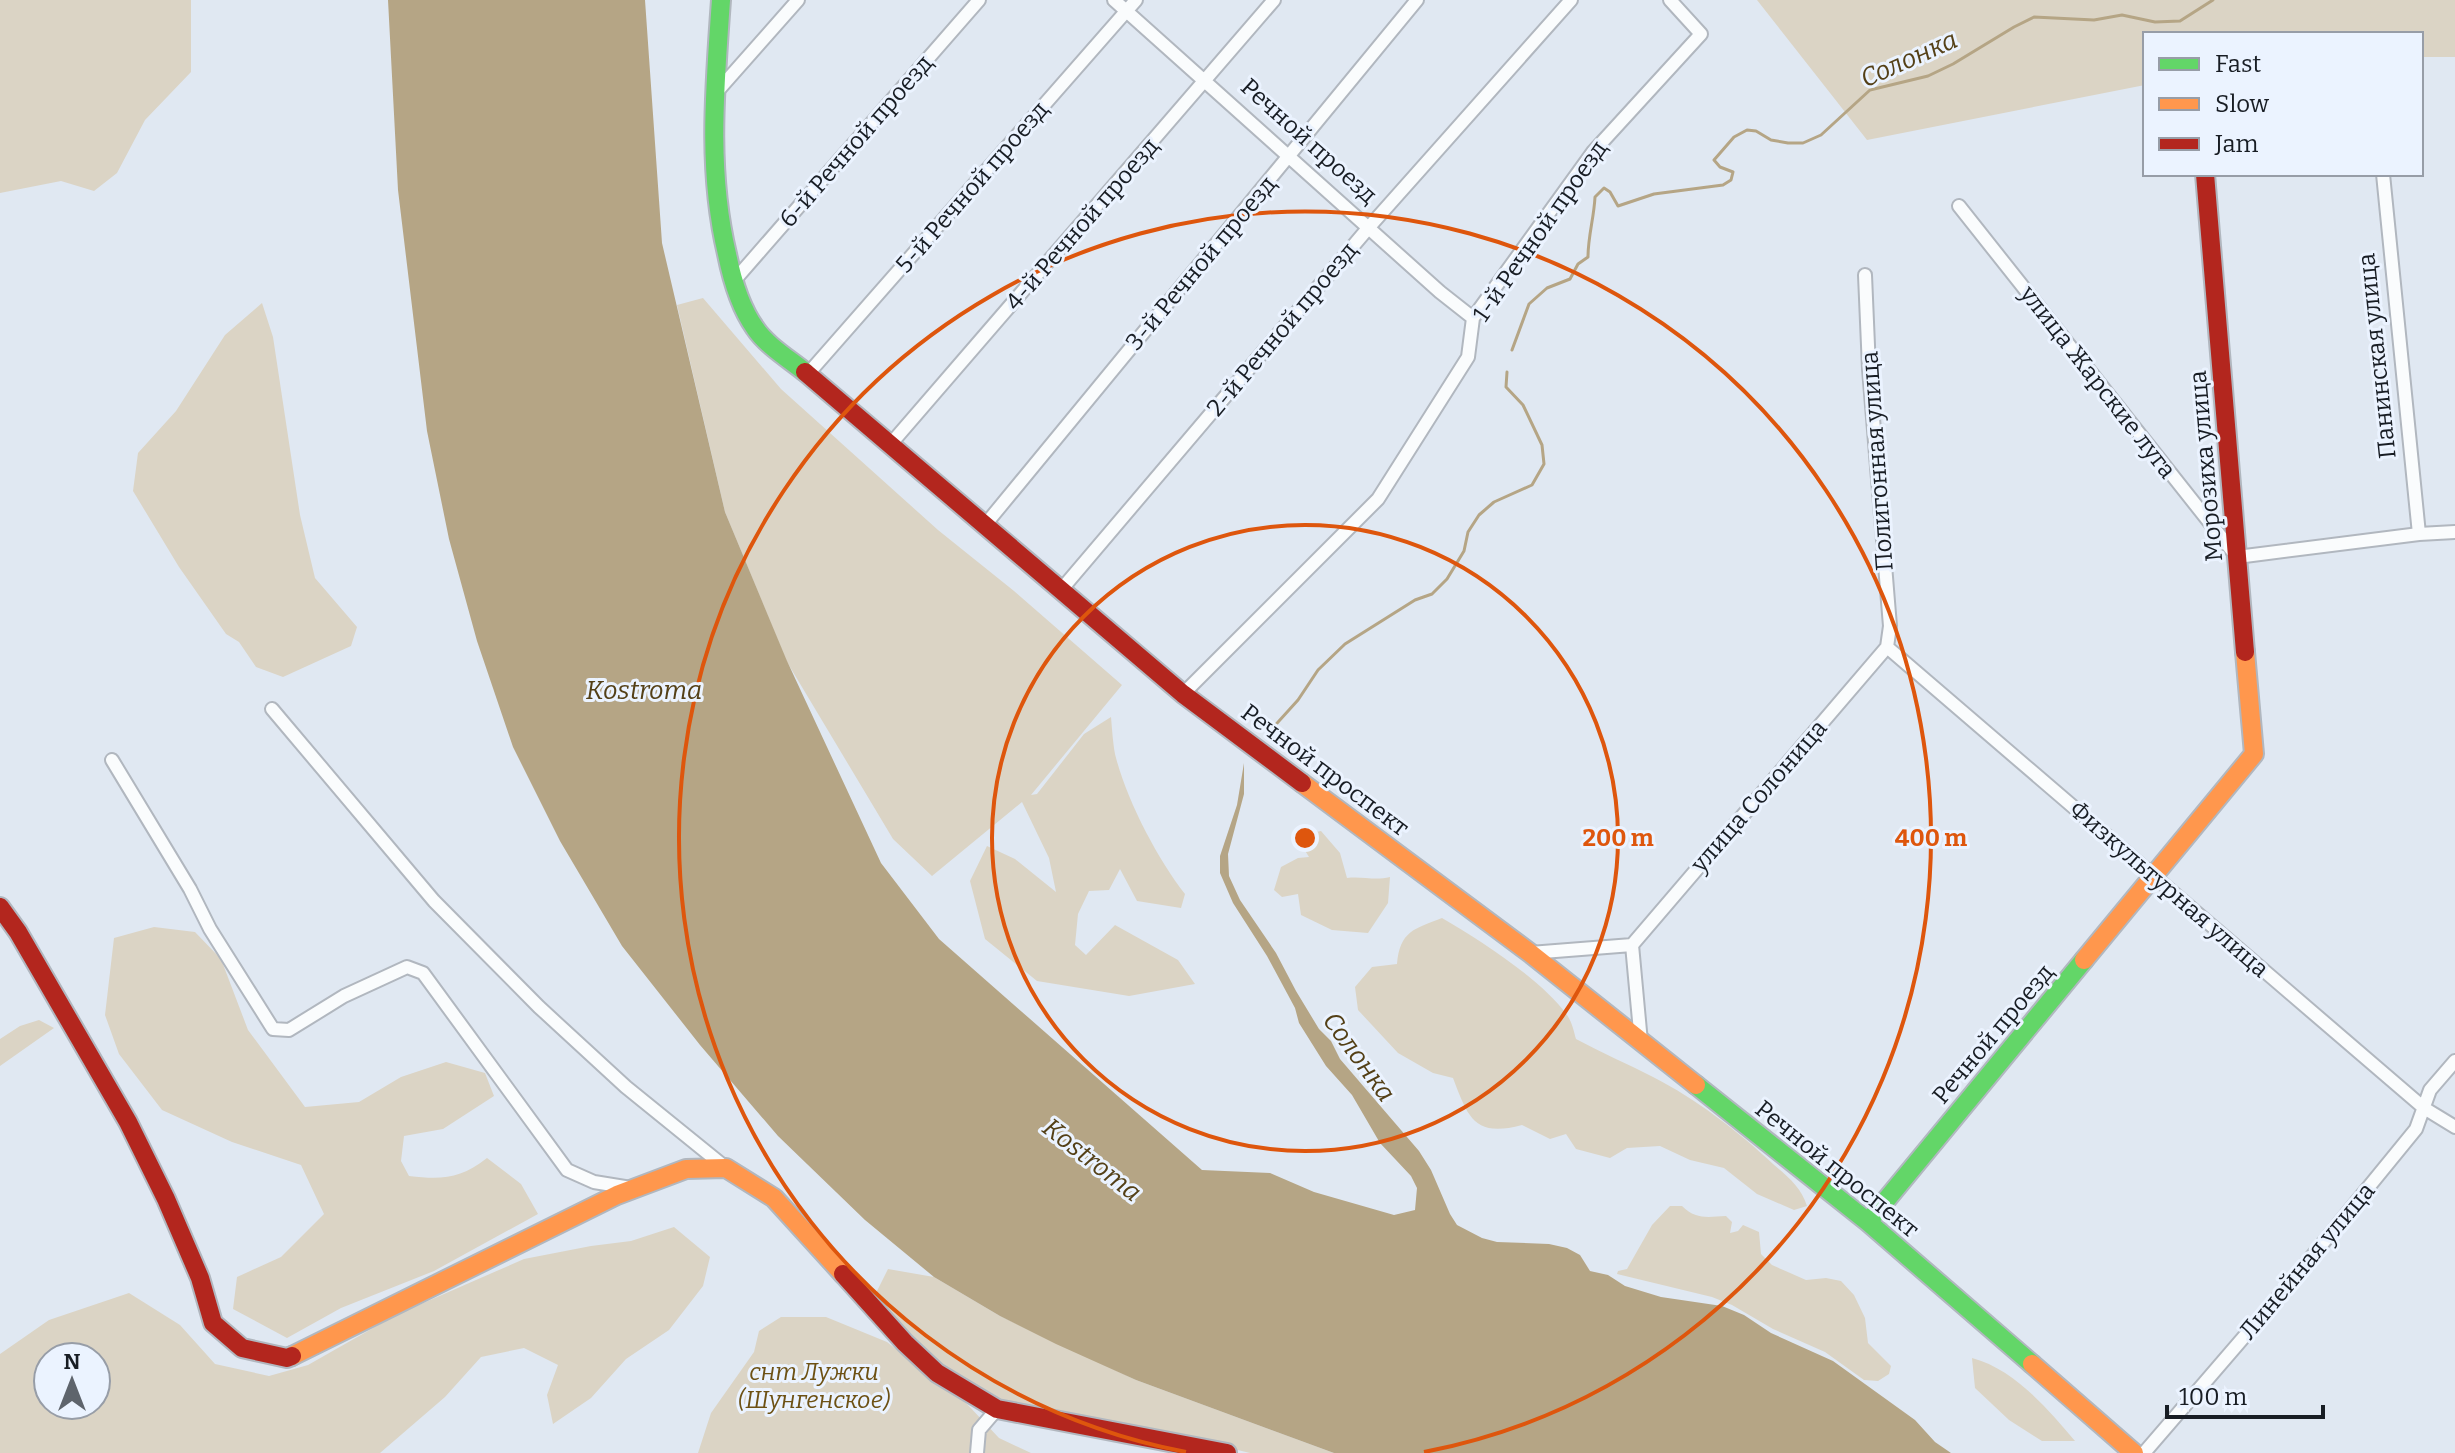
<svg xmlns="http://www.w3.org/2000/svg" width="2455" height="1453" viewBox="0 0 2455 1453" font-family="Bitter,serif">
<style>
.green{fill:#dbd4c5;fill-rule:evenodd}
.water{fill:#b5a585}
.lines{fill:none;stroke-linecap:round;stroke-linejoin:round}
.stream{stroke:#b5a585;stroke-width:3}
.street-casing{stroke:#b1b7bf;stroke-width:16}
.fast-casing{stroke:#b1b7bf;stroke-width:22}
.slow-casing{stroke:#b1b7bf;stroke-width:22}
.jam-casing{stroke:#b1b7bf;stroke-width:22}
.street{stroke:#fafcfd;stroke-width:12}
.fast{stroke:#63d668;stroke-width:18}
.slow{stroke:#ff974d;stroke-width:18}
.jam{stroke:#b3261e;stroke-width:18}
.ring{fill:none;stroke:#de560d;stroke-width:4}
.labels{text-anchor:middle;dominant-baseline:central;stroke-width:6;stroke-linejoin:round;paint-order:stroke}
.street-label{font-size:24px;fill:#181d24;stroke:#ebf3ff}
.park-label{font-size:24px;font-style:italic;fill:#6d5114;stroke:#ebf3ff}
.water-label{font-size:26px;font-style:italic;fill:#544017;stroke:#ebf3ff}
.centre{fill:#de560d;stroke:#ebf3ff;stroke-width:4}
.ring-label{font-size:24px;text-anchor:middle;font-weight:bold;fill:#de560d;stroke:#ebf3ff;stroke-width:6;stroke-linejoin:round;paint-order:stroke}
</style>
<rect width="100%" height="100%" fill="#e0e8f2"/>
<path class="green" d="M0 0H191V72L145 120 117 173 94 191 61 181 0 193Z
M1757 0H2455V57H2421V34H2145V85L1867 140Z
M703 298 781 389 938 530 1014 591 1122 685 1031 795 1037 794 1084 734 1111 717C1112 729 1113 743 1115 754 1126 799 1157 858 1185 894L1181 908 1137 901 1120 869 1109 890 1089 891 1078 914 1075 945 1086 955 1115 925 1178 960 1195 984 1129 996 1037 981 985 939 970 881 987 846 1015 859 1056 892 1049 858 1022 802 932 876 893 839 787 662 725 512 677 305Z
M262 303 273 337 300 515 315 578 357 627 351 646 283 677 256 667 239 642 226 634 179 567 133 491 138 453 176 411 225 335Z
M1321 831 1340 853 1347 878C1362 876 1375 881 1390 877L1388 903 1368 933 1332 930 1301 915 1298 894 1282 897 1274 890 1281 867 1298 858 1309 857 1296 836Z
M1442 918C1480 940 1542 980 1567 1015 1572 1022 1574 1032 1576 1039 1602 1053 1628 1064 1653 1077 1696 1099 1738 1131 1773 1164 1788 1177 1801 1187 1807 1206L1794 1210 1757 1194 1724 1168 1690 1160 1660 1146 1627 1148 1610 1158 1576 1149 1566 1134 1550 1139 1522 1125C1474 1138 1468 1117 1453 1078L1433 1073 1398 1053 1358 1010 1355 987 1372 967 1397 964C1400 931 1414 929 1442 918Z
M154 927 195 932 221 959 248 1030 305 1107 359 1102 401 1077 446 1062 485 1073 494 1096 443 1129 404 1136 401 1161 409 1176C442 1180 460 1179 487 1158L521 1184 538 1214 434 1271 341 1308 287 1338 233 1309 237 1277 281 1257 324 1214 301 1165 232 1142 162 1110 119 1054 105 1015 114 938Z
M39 1020 54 1028 0 1066V1039L20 1026Z
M1670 1206H1682C1696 1220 1708 1217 1726 1216L1732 1222 1730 1233 1738 1231 1743 1225 1759 1232 1761 1254 1772 1265 1806 1280 1826 1278 1841 1281 1854 1295 1865 1318 1868 1343 1891 1366 1889 1374 1878 1381 1864 1380 1825 1352 1773 1329 1732 1305 1712 1297 1617 1274 1618 1271 1627 1269 1652 1225Z
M674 1227 710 1257 703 1286 669 1330 626 1359 591 1398 553 1424 547 1395 558 1365 524 1348 481 1357 445 1397 380 1453H0V1354L49 1320 129 1293 180 1325 215 1364 269 1376 308 1365 396 1315 524 1259 591 1246 631 1241ZM48 1357H96V1405H48Z
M888 1269 934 1277 1000 1316 1136 1380 1334 1453H1250L1148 1428 998 1402 947 1369 891 1317 876 1293Z
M781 1317H826L887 1342 967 1404 999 1438 1031 1453H698L711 1413 754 1352 759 1331Z
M1972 1358C2014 1369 2047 1408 2075 1441H2042L2009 1420 1975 1388Z"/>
<path class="water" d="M388 0H645L662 243 725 512 787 661 881 863 939 939 1202 1170 1270 1173 1314 1192 1394 1215 1415 1210 1417 1188 1411 1176 1380 1143 1352 1095 1326 1066 1299 1023 1295 1008 1267 956 1233 903 1220 873V856L1237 805 1244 763V794L1228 854 1229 876 1240 900 1276 953 1296 991 1319 1029 1331 1041 1340 1059 1419 1151 1431 1170 1450 1214 1457 1225 1482 1238 1497 1242 1549 1244 1567 1248 1580 1255 1590 1271 1608 1275 1625 1286 1661 1297 1722 1306 1744 1315 1771 1333 1833 1361 1915 1420 1935 1442 1951 1453H1334L1136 1380 1056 1344 1000 1316 934 1277 865 1220 778 1136 700 1045 622 946 560 841 513 747 477 641 449 539 427 431 398 190Z"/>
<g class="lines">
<path class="stream" d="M1512 350 1529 304 1547 288 1570 279 1578 264 1588 257C1588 236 1594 218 1595 197L1604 188 1610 192 1618 206 1654 194 1723 185 1731 180 1733 172 1720 167 1714 160 1734 137 1747 130 1756 131 1771 140 1788 143H1803L1821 135 1870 90 1928 76 1953 64 2014 27 2034 17 2094 20 2122 15 2155 22 2180 21 2213 0
M1269 732 1298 700 1318 670 1345 644 1415 600 1432 594 1447 579 1464 551 1468 532 1479 515 1494 502 1532 485 1544 464 1542 445 1523 405 1506 387 1507 372"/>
<defs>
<path id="street" d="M1114 0 1440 292 1473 318
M714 95 798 0
M2383 174 2419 534
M1959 206 2237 557 2419 534 2455 532
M1865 275 1869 369 1890 626 1887 647
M733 282 979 0
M807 375 1136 0
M889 446 1274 0
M985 525 1417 0
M1061 590 1370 226 1571 0
M1887 647 2424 1108 2455 1127
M1183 694 1378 499 1468 357 1473 318 1593 152 1701 34 1670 0
M272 709 434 901 539 1007 626 1087 726 1168
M112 760 190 889 210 929 273 1029 289 1030 344 996 407 967 423 973 567 1170 594 1182 631 1188
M1632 945 1887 647
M1632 945 1641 1042
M1530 953 1632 945
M977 1453 979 1430 997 1409
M2144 1453 2287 1287 2416 1129 2430 1090 2455 1061"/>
<path id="fast" d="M721 0C715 86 707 170 727 254 732 279 740 307 755 328 766 345 789 359 805 372
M1696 1085 1868 1222 2032 1364
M1868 1222 2084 960"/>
<path id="slow" d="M1302 783 1530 953 1696 1085
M2084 960 2254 754 2245 652
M292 1356 617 1195 686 1169 726 1168 774 1198 843 1274
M2032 1364 2134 1453"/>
<path id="jam" d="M2205 174 2245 652
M805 372 1183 694 1302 783
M0 907 18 932 128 1122 166 1199 200 1278 213 1323 242 1348 287 1358 292 1356
M843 1274 905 1343 937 1373 997 1409 1227 1453"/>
</defs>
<use href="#street" class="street-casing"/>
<use href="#fast" class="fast-casing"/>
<use href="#slow" class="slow-casing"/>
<use href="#jam" class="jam-casing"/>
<use href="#street" class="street"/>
<use href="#fast" class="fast"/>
<use href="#slow" class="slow"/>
<use href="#jam" class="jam"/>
</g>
<g class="ring">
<circle cx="1305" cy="838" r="313"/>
<path d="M1186 1452A626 626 0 1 1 1424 1452"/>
</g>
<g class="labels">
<g class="street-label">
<text transform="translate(856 141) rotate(-49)">6-й Речной проезд</text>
<text transform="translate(1309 141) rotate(42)">Речной проезд</text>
<text transform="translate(972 187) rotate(-49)">5-й Речной проезд</text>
<text transform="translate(1082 224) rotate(-49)">4-й Речной проезд</text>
<text transform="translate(1540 231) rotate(-55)">1-й Речной проезд</text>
<text transform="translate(1201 263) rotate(-50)">3-й Речной проезд</text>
<text transform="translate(1282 329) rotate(-50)">2-й Речной проезд</text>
<text transform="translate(2377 356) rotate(-96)">Панинская улица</text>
<text transform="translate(2098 382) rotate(52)">улица Жарские луга</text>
<text transform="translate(1877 461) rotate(-94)">Полигонная улица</text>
<text transform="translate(2206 466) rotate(-95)">Морозиха улица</text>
<text transform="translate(1325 770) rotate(37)">Речной проспект</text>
<text transform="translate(1759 796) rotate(-49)">улица Солоница</text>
<text transform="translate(2169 889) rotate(41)">Физкультурная улица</text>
<text transform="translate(1993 1034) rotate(-50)">Речной проезд</text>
<text transform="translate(1837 1169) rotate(39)">Речной проспект</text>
<text transform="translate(2307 1261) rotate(-50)">Линейная улица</text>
</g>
<g class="park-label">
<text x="814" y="1372">снт Лужки<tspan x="814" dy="28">(Шунгенское)</tspan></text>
</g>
<g class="water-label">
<text transform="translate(1909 59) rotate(-24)">Солонка</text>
<text x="644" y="690">Kostroma</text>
<text transform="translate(1359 1057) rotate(54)">Солонка</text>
<text transform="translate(1092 1160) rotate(38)">Kostroma</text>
</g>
</g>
<circle cx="1305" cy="838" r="12" class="centre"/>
<g class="ring-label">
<text x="1618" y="846">200 m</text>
<text x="1931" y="846">400 m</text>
</g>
<rect x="2143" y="32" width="280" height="144" fill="#ebf3ff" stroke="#979da7" stroke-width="2"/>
<rect x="2159" y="58" width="40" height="12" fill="#63d668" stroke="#979da7" stroke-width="2"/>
<text x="2215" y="72" font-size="24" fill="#181d24">Fast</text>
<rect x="2159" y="98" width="40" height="12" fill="#ff974d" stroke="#979da7" stroke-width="2"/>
<text x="2215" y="112" font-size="24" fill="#181d24">Slow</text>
<rect x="2159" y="138" width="40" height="12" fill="#b3261e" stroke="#979da7" stroke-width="2"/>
<text x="2215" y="152" font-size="24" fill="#181d24">Jam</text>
<g transform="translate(72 1381)"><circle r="38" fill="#ebf3ff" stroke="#979da7" stroke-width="2"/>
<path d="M0-6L14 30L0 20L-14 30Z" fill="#5e646c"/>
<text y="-12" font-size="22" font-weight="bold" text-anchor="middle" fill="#181d24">N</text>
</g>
<path d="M2167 1405v12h156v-12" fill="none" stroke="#181d24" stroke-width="4"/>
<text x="2179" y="1405" font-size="24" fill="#181d24" stroke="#ebf3ff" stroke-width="6" paint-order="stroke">100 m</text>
</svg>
